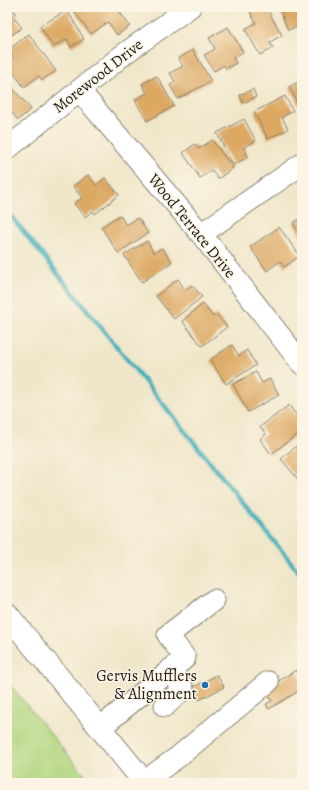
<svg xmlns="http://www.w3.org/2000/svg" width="309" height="790" viewBox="0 0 309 790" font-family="Alegreya,serif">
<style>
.green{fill:#b1d67f;stroke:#66794e}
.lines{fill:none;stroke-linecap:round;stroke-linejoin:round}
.stream{stroke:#40afbc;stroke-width:4.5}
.building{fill:#dca862}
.minor-casing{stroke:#868273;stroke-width:23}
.major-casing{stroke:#868273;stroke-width:24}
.minor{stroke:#fff;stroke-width:21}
.major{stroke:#fff;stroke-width:22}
.poi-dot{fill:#1f6fb2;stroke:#fcf5e5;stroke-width:1.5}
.labels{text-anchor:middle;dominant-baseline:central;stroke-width:3;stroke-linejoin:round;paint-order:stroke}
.street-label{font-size:16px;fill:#1c1c1c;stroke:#fcf5e5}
.poi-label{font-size:16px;fill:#1c1c1c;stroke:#fcf5e5;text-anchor:end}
</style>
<rect width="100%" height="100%" fill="#fcf5e5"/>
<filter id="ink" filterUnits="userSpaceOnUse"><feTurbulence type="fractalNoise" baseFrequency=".025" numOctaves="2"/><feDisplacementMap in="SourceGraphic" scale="8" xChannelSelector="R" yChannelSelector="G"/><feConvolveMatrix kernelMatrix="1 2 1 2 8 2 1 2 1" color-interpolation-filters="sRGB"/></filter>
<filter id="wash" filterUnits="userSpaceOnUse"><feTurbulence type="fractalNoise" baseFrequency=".012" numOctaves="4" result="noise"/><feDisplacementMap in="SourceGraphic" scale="16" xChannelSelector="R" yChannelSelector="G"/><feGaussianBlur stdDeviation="0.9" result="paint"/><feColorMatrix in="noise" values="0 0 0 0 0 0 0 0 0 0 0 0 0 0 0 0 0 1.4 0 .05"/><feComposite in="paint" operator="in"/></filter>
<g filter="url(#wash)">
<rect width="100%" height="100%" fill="#f0e7ca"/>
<path class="green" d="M7 681 91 783H7Z"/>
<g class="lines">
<path class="stream" d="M7 211 302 576"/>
</g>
<g id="blocks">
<path class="building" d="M7 7H10L17 14 7 22Z
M71 7H116L130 26 117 35 108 22 91 34Z
M260 7H266L282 35 270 42 273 48 260 55 245 29 256 23 250 12Z
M283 7H302V25L288 30 279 8Z
M67 10 84 39 71 47 67 39 53 47 40 26Z
M15 19 22 28 10 36 7 31V25Z
M228 27 243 52 233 58 236 63 226 69 224 65 214 71 204 55 215 49 209 38Z
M29 34 56 71 42 80 39 76 24 87 7 64 14 58 8 50Z
M193 50 211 81 178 99 170 85 175 82 170 73 183 66 178 59Z
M157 76 174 106 147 121 135 100 147 93 142 84Z
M302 80V111L289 87Z
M7 82 31 109 18 120 7 107Z
M253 89 256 97 243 103 240 95Z
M285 96 293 111 282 117 288 129 268 139 254 112Z
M244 119 256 141 244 147 248 157 233 165 217 133Z
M212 140 233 168 218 179 212 170 200 178 183 153 195 144 199 149Z
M88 175 96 185 105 178 119 195 95 214 93 211 85 217 74 204 82 198 73 186Z
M120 215 126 225 138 218 148 233 118 253 101 227Z
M302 218V239L293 223Z
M279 227 300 256 284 267 280 261 267 271 250 247Z
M147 241 154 253 162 248 172 262 142 282 124 255Z
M178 279 185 290 192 285 202 297 174 319 156 296Z
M203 304 213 317 216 314 227 327 202 346 182 321Z
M232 345 239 356 247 350 256 365 226 384 210 360Z
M256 372 262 383 270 379 279 395 248 412 233 384Z
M289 405 302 423V431L271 454 260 439 266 434 260 427Z
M302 441V484L281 459Z
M296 670 302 679V689L269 709 266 704 272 701 265 690Z
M217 675 224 687 199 700 192 688Z"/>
</g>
</g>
<g filter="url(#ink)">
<use href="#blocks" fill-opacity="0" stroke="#868273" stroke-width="1"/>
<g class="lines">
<defs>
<path id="minor" d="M79 90 201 234 302 364
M7 149 124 54 190 7
M201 234 302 164
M165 706 183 689 171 669
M100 728 185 658 168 635 214 600
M143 782 178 757 268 682"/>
<path id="major" d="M7 614 145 783"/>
</defs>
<use href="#minor" class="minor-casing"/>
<use href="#major" class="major-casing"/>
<use href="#minor" class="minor"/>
<use href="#major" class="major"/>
</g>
</g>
<circle class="poi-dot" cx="205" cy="685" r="4"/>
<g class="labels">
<g class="street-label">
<text transform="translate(98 76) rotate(-38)">Morewood Drive</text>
<text transform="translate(192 226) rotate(51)">Wood Terrace Drive</text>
</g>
<g class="poi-label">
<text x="197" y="676">Gervis Mufflers<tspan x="197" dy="18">&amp; Alignment</tspan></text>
</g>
</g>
<rect width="309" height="790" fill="none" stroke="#fcf5e5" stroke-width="24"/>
</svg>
